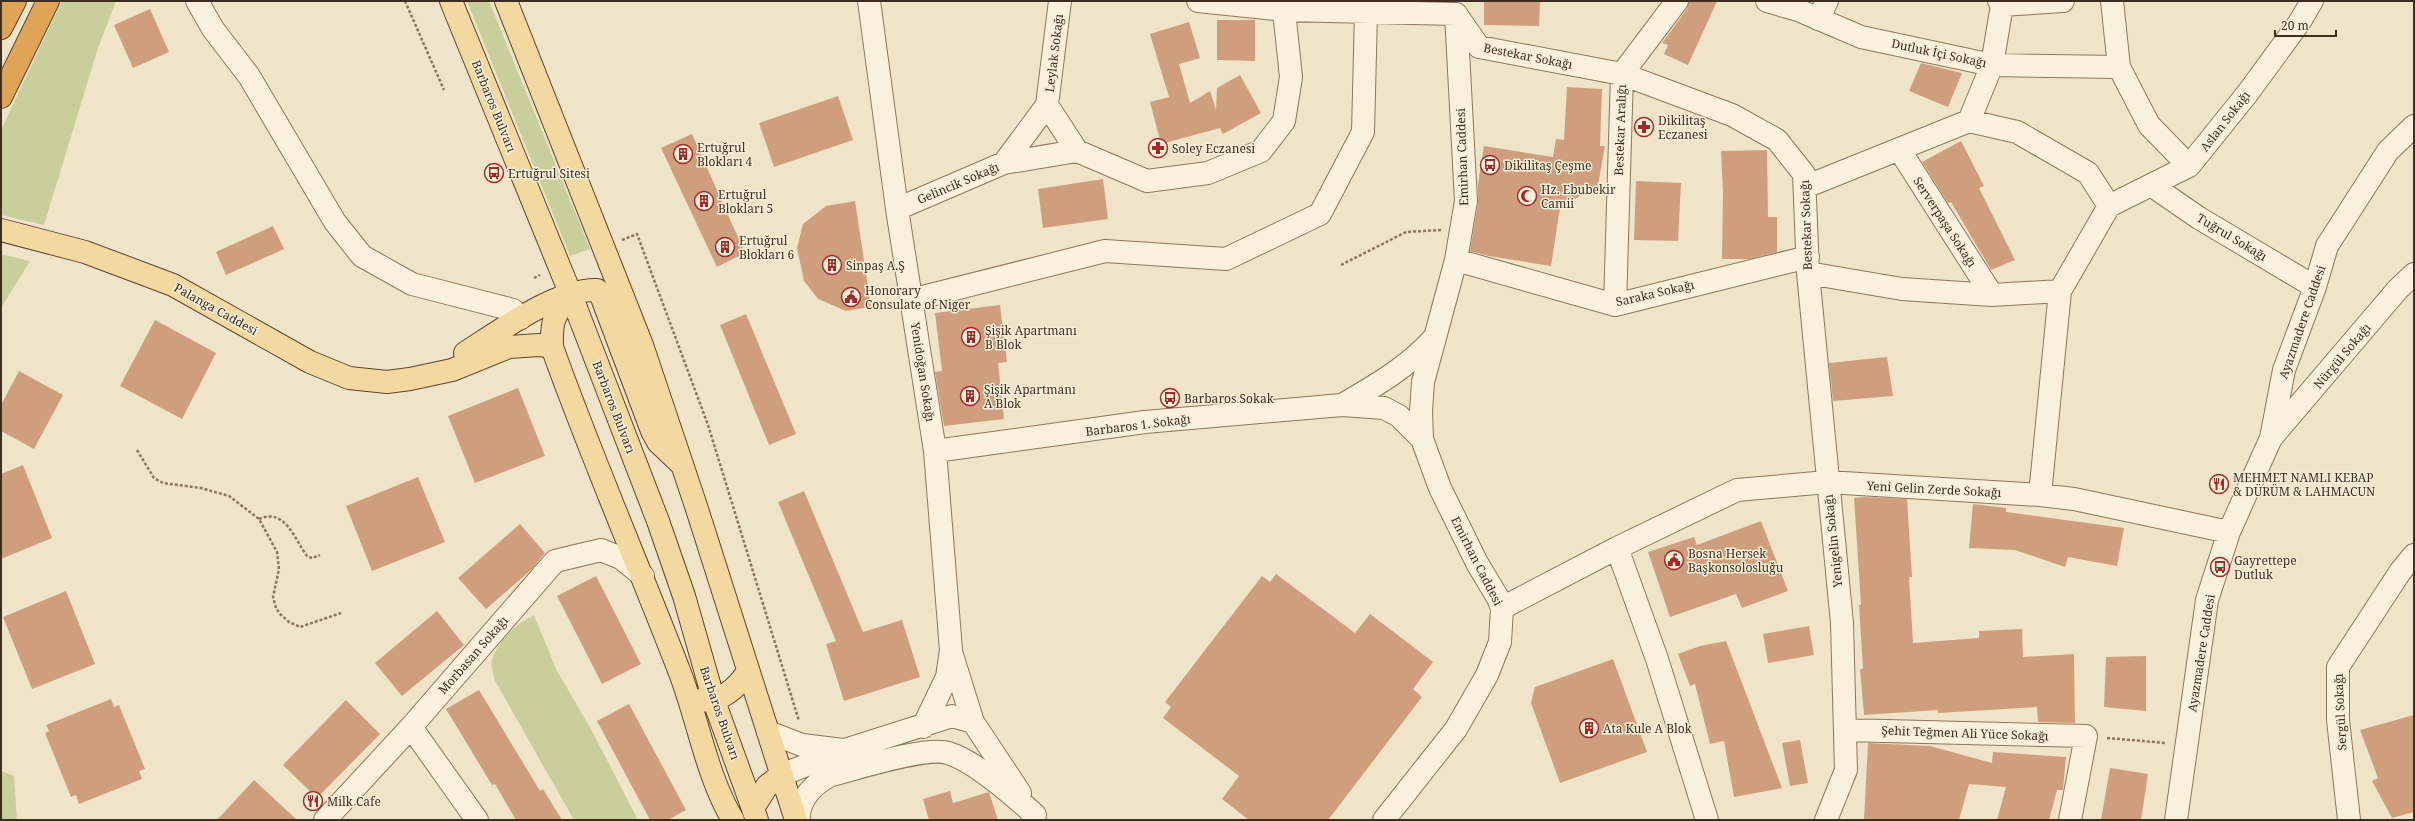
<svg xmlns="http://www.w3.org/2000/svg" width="2415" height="821" viewBox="0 0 2415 821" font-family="'Noto Serif',serif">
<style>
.green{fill:#c9cf9b}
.building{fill:#cf9f7d}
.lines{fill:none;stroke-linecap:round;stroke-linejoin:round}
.minor-casing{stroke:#8d765c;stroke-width:24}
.major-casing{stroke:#5b4430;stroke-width:24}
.highway-casing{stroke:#5b4430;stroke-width:24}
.path{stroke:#8d765c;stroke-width:2.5;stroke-dasharray:3 2;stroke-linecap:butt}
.minor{stroke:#faf1dc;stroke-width:22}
.major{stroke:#f3d9a0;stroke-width:22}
.highway{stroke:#e0a458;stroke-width:22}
.labels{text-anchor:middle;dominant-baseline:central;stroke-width:3;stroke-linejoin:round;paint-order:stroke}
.street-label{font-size:12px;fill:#3d2e20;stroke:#f7eed8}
.poi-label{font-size:12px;fill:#3d2e20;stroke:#f7eed8;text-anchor:start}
</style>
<rect width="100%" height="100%" fill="#f0e4c8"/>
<path class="green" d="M62 1H116L98 48 44 225 1 215V130Z
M467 1H489L590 249 570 256Z
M1 254 30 261 1 308Z
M534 615 556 669 592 731 638 820H574L494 679C494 674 490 665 492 660 497 641 517 623 534 615Z
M2 771 14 776 17 820H1Z"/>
<path class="building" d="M1484 1H1540L1539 26 1484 25Z
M1689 1H1717L1688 65 1664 54 1668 45 1662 43 1687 9Z
M150 9 169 52 133 68 114 25Z
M1217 20H1255V61L1217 60Z
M1189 22 1200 58 1179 64 1190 103 1210 91 1216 110 1217 88 1240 75 1261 113 1223 134 1220 128 1161 144 1150 102 1169 97 1150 34Z
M1921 63 1962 73 1948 107 1909 91Z
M1567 87 1602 89 1600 146H1605L1598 185 1560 208 1551 266 1489 256 1470 251 1478 203V184L1484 146 1553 157 1556 139 1564 140Z
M838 96 853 140 774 167 759 123Z
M692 134 745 253 717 267 661 148Z
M1961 141 1984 186 1979 188 2015 260 1991 270 1951 202 1948 203 1922 162Z
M1767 150 1768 217H1777V252L1750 259H1722L1723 193 1721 151Z
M1103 179 1108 219 1043 228 1038 189Z
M1636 181 1681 183 1678 241 1634 240Z
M855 201 871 307 846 311 818 299 804 281 797 248 803 224 826 206Z
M273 226 284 249 226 275 216 252Z
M1000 305 1007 362 998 363 1004 419 944 426 935 372 942 371 935 313Z
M746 314 796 434 769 445 720 325Z
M155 320 216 353 182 419 120 386Z
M1887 357 1893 396 1833 401 1829 363Z
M19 371 63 395 34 449 1 431V405Z
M518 388 545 456 475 483 448 416Z
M23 465 52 538 1 559V474Z
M418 477 445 542 372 571 346 506Z
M804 491 863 632 902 620 920 677 844 701 826 644 836 641 778 502Z
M1866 497 1907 499 1912 577H1909L1913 643 1979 638V631L2022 629 2023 657 2074 654 2075 723 2038 722 2037 707 1938 713V710L1864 715 1860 669H1863L1859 605H1861L1854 498Z
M1973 504 2006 508V512L2124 528 2117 566 2068 557 2065 567 2015 550 1969 548Z
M1761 521 1788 591 1742 608 1736 594 1670 617 1648 552 1694 537 1697 545Z
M520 524 545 553 531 570 486 609 458 578Z
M1276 574 1355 633 1370 614 1433 662 1413 689 1422 697 1328 820H1249L1222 799 1239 776 1163 718 1171 707 1165 702 1262 576 1270 582Z
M596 576 641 664 602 684 557 596Z
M66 591 95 664 32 689 3 617Z
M437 611 464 645 402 696 375 663Z
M1809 626 1814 655 1768 663 1763 634Z
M1726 641 1782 788 1734 797 1724 741 1710 744 1695 684 1690 686 1678 654 1700 646Z
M2146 656V711L2104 707 2106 657Z
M1613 659 1647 752 1560 783 1531 703 1535 687Z
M479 690 540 791 543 789 562 820H516L495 784 492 785 446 709Z
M111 699 114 707 119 705 145 769 139 771 142 779 79 804 76 795 71 797 45 733 49 731 46 725Z
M346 700 380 734 317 798 283 765Z
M629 704 686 810 668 820H650L597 721Z
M2414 715V812L2392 818 2372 781 2378 778 2360 730Z
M1800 740 1808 783 1790 786 1782 743Z
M1868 743 1930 746 1992 763 1993 752 2066 757 2063 790H2057L2049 820H1997L2006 787 1969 784 1959 820H1864Z
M2110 768 2148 774 2141 820H2101Z
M254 780 297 820H217Z
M950 791 953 803 989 792 998 820H929L923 799Z"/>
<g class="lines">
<defs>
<path id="minor" d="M197 1 213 29 249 76 335 222 362 256 412 284 513 310 521 318
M869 1 897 209 935 451 951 650 947 677 923 727
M1198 1 1285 10 1456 14
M1767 1 1798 10 1861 37 1992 65 2119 67
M2112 1 2119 67 2149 125 2189 166
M2002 5 2063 1
M1456 14 1479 47 1622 74 1732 115 1777 140 1804 174 1808 273 1842 623 1846 770 1826 820
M1818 19 1827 1
M1047 105 1060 1
M1969 121 2017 132 2088 173 2109 206 2060 291 2040 495
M1899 149 1992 295
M1004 163 1077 151
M2151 185 2199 218 2315 287
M1805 187 1969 121 1992 65 2002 5 1999 1
M2109 206 2189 166 2247 94 2299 23 2312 1
M897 209 1004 163 1047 105 1077 151 1147 181 1208 173 1261 151 1284 121 1291 77 1283 1
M1456 260 1615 305 1808 257
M1808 273 1902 289 1992 295 2060 291
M911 300 1105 251 1226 259 1320 214 1363 132 1366 13
M1615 305 1622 74 1677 1
M1342 405C1375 386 1408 367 1434 338
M2272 437 2398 289 2414 274
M935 451 1145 422 1342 405 1384 408 1399 416 1422 439
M1617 548 1657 659 1707 820
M1502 608 1617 548 1737 490 1827 482 2040 495 2074 499 2229 532
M952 655 973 722 1020 793
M411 727 477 820
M1845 730 2086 736 2070 820
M768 732 802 745 843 750
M781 775 845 750 952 716 973 722
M325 820 411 727 555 561 601 550 621 558 643 576
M799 820C798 799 814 784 831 775 856 769 926 746 948 753 975 761 1013 795 1035 815L1032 820
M1384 820 1456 729 1487 675 1500 642 1502 608 1498 598 1477 563 1440 488 1422 439 1421 411 1423 382 1456 260 1466 201 1456 14
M2176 820 2207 600 2229 532 2271 438 2284 370 2315 287 2327 246 2388 151 2414 126
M2349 820 2338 720V667L2400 572 2414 555"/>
<path id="major" d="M451 1 571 295 658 521 684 596 714 701 757 820
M506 1 642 345 696 506 796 820
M1 230 85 252 173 285 310 362 349 378 387 382 410 379 452 370 509 347 539 345 552 347
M571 295C554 314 551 321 552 347 591 456 638 564 680 673 698 720 707 777 733 820
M465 353C498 332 558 288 597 290L602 298 652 431 658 442 680 463
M700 700C720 704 738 687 748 671
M753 808 767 786 781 775"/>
<path id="highway" d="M1 28 15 1
M1 97 48 1"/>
</defs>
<use href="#minor" class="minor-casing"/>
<use href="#major" class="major-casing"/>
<use href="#highway" class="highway-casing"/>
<path class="path" d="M405 1 444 90
M622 240 637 234 708 425 799 721
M1341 265 1406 232 1441 230
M534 278 540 275
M137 450 154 478 163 483 201 488 229 496 259 519 277 552 279 569 273 597 276 608 280 614 289 622 300 627 341 613
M259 519C285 507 295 540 307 556L312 558 320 555
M2107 738 2166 743"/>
<use href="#minor" class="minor"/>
<use href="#major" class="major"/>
<use href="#highway" class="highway"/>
</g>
<defs>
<symbol id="pharmacy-ring" viewBox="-11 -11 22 22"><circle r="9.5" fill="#f7eed8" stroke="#9e2a2b" stroke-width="1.5"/><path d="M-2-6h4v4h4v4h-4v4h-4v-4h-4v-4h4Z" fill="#9e2a2b"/></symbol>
<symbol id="building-ring" viewBox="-11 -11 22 22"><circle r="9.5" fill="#f7eed8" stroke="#9e2a2b" stroke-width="1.5"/><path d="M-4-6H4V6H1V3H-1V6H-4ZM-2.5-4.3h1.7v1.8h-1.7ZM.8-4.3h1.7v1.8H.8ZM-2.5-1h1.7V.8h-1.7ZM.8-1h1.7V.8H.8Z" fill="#9e2a2b"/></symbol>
<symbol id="bus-ring" viewBox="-11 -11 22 22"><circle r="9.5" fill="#f7eed8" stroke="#9e2a2b" stroke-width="1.5"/><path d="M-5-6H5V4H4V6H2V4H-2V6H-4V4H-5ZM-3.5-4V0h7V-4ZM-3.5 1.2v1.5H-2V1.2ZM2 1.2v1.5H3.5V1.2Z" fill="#9e2a2b"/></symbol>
<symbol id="mosque-ring" viewBox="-11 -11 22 22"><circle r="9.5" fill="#f7eed8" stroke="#9e2a2b" stroke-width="1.5"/><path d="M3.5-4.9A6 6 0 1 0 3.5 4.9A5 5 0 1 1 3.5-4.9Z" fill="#9e2a2b"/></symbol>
<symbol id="civic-ring" viewBox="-11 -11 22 22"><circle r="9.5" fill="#f7eed8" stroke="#9e2a2b" stroke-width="1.5"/><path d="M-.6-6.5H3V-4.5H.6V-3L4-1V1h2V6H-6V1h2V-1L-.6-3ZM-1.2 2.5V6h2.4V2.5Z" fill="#9e2a2b"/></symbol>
<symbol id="restaurant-ring" viewBox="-11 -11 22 22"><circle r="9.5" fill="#f7eed8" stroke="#9e2a2b" stroke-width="1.5"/><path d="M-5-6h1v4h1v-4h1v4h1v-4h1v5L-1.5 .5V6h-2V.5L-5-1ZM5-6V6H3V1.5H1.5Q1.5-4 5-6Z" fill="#9e2a2b"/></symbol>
</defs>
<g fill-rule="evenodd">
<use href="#pharmacy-ring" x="1633" y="116" width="22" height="22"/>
<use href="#pharmacy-ring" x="1147" y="137" width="22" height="22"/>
<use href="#building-ring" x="672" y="143" width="22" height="22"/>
<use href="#bus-ring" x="1479" y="154" width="22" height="22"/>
<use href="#bus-ring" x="483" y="162" width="22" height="22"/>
<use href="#mosque-ring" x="1516" y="185" width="22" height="22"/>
<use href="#building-ring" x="693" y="190" width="22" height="22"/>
<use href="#building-ring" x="714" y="236" width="22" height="22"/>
<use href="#building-ring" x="821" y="254" width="22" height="22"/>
<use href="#civic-ring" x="840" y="286" width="22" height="22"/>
<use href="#building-ring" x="960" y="326" width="22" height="22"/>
<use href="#building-ring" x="959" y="385" width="22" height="22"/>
<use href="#bus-ring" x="1159" y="387" width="22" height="22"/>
<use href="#restaurant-ring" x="2208" y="473" width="22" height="22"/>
<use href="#civic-ring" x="1663" y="549" width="22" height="22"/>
<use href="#bus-ring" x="2209" y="556" width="22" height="22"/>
<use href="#building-ring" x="1578" y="717" width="22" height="22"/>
<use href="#restaurant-ring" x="302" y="790" width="22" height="22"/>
</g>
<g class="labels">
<g class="street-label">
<text transform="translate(1054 53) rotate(-83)">Leylak Sokağı</text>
<text transform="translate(1939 53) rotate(12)">Dutluk İçi Sokağı</text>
<text transform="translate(1528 56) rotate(11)">Bestekar Sokağı</text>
<text transform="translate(494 106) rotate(68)">Barbaros Bulvarı</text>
<text transform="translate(2225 121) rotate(-52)">Aslan Sokağı</text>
<text transform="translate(1620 130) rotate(-88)">Bestekar Aralığı</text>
<text transform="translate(1462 157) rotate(-92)">Emirhan Caddesi</text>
<text transform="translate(958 183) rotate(-23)">Gelincik Sokağı</text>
<text transform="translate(1945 222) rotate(57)">Serverpaşa Sokağı</text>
<text transform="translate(1806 225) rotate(-92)">Bestekar Sokağı</text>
<text transform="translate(2232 237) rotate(31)">Tuğrul Sokağı</text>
<text transform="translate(1655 293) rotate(-13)">Saraka Sokağı</text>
<text transform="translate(216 309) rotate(29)">Palanga Caddesi</text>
<text transform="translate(2302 322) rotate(-71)">Ayazmadere Caddesi</text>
<text transform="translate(2342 356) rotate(-50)">Nürgül Sokağı</text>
<text transform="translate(923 372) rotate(81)">Yenidoğan Sokağı</text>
<text transform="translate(614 407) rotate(69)">Barbaros Bulvarı</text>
<text transform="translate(1138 425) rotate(-7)">Barbaros 1. Sokağı</text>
<text transform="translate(1934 489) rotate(3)">Yeni Gelin Zerde Sokağı</text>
<text transform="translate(1833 541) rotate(-96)">Yenigelin Sokağı</text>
<text transform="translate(1477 561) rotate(63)">Emirhan Caddesi</text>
<text transform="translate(2201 653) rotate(-81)">Ayazmadere Caddesi</text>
<text transform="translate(473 655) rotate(-49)">Morbasan Sokağı</text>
<text transform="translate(2340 712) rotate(-93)">Sergül Sokağı</text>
<text transform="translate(720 713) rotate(71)">Barbaros Bulvarı</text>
<text transform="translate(1965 733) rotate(2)">Şehit Teğmen Ali Yüce Sokağı</text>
</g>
<g class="poi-label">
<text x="1658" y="120">Dikilitaş<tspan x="1658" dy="14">Eczanesi</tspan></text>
<text x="697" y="147">Ertuğrul<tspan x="697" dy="14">Blokları 4</tspan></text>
<text x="1172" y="148">Soley Eczanesi</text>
<text x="1504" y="165">Dikilitaş Çeşme</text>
<text x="508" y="173">Ertuğrul Sitesi</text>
<text x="1541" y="189">Hz. Ebubekir<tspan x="1541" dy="14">Camii</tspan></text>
<text x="718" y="194">Ertuğrul<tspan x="718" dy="14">Blokları 5</tspan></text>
<text x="739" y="240">Ertuğrul<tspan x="739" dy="14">Blokları 6</tspan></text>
<text x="846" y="265">Sinpaş A.Ş</text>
<text x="865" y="290">Honorary<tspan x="865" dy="14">Consulate of Niger</tspan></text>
<text x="985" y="330">Şişik Apartmanı<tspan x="985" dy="14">B Blok</tspan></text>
<text x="984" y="389">Şişik Apartmanı<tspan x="984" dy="14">A Blok</tspan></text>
<text x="1184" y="398">Barbaros Sokak</text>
<text x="2233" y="477">MEHMET NAMLI KEBAP<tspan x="2233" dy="14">&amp; DÜRÜM &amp; LAHMACUN</tspan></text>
<text x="1688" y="553">Bosna Hersek<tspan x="1688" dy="14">Başkonsolosluğu</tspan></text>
<text x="2234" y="560">Gayrettepe<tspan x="2234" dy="14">Dutluk</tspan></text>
<text x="1603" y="728">Ata Kule A Blok</text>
<text x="327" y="801">Milk Cafe</text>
</g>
</g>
<rect width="2415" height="821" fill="none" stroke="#3d2e20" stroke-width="4"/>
<path d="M2275 30v6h61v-6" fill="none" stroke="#3d2e20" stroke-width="2"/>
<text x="2281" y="30" font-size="12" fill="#3d2e20" stroke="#f7eed8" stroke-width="3" paint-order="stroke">20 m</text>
</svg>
